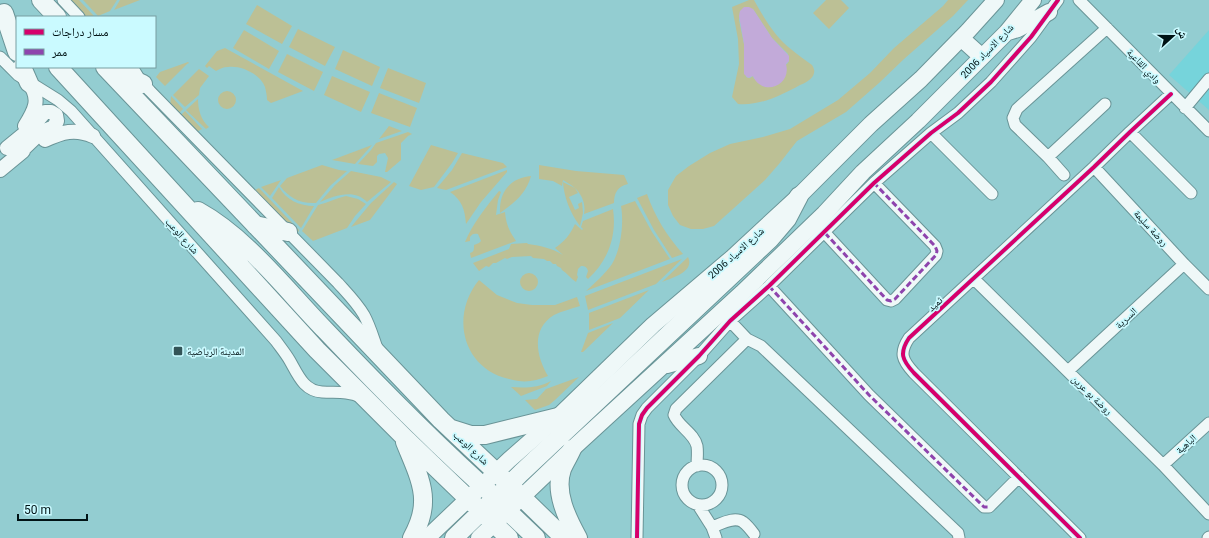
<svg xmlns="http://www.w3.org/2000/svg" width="1209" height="538" viewBox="0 0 1209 538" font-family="Roboto,'Noto Naskh Arabic',sans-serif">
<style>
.built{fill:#76d4db}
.green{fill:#bcc095;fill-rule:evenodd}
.water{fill:#c2aad9}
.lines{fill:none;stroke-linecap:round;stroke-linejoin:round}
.minor-casing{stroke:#699497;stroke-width:13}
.tertiary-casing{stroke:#699497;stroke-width:16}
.secondary-casing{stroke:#699497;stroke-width:18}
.primary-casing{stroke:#699497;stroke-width:20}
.minor{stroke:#eff8f8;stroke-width:11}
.tertiary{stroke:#eff8f8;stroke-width:14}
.secondary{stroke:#eff8f8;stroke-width:16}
.primary{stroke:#eff8f8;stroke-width:18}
.quiet{stroke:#8e44ad;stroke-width:3;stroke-dasharray:6 3;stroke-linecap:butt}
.cycleway-casing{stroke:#cafaff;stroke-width:6}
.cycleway{stroke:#d6006c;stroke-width:4}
.poi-dot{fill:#335457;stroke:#cafaff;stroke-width:1.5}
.labels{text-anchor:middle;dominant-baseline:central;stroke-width:3.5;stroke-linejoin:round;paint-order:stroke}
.street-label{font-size:10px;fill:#001315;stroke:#cafaff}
.poi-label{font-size:10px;fill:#001315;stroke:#cafaff;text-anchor:start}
</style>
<rect width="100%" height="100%" fill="#93cdd1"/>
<path class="built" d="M1209 30V110L1169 75Z"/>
<path class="green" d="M72 0H79L95 17H84L70 3Z
M83 0H117L110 11 98 16Z
M120 0H140L114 10Z
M749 0H754C764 18 775 37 792 50 798 55 805 60 812 65 813 67 815 70 814 73 813 79 805 83 800 85 782 95 760 106 738 104L732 97 739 64 738 39 732 7ZM753 9 772 38 788 54 789 61 787 64 754 79 753 76 750 78 746 77 744 44 739 20 740 11Z
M826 0H841L849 8 829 29 813 13Z
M948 0H968L953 16 904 59 879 83 846 112 797 141 779 164 765 180 714 226 703 229H691L680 225 673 216 668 205V190L676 176 689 166 710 153 730 144 763 137 790 129 838 100 870 73 894 48 943 6Z
M257 5 292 26 282 44 246 24Z
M298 29 335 47 325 66 289 47Z
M244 30 279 51 269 69 233 48Z
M225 48 303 91 271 103 267 100C267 96 266 91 265 87 260 74 241 65 228 67 223 67 220 69 216 71L209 66 207 68 205 66 217 51Z
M343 50 380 67 372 86 335 69Z
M287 54 323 72 314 91 278 72Z
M188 62 189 63 187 64 165 86 156 77 160 72Z
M388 68 426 83 419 103 380 88Z
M199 69 209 76 200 88 199 95 185 107 173 95Z
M332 76 370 92 361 112 324 95Z
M218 100a9 9 0 1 1 18 0a9 9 0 1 1-18 0Z
M379 93 417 108 410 127 371 113Z
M171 96 183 109 177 115 170 107Z
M198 99C198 110 201 120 209 127L206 129 186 110Z
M185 111 202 129 194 133 179 117Z
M389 126 402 131 379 139Z
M408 132 412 134 408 136 401 143V160L387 172H385L388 158 385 153 379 154 377 156V162L373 166 358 164 371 150 376 143Z
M372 145 355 164 332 160Z
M431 145 458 153 452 163 434 187 421 190 409 186Z
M462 153 503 163 507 167 446 190 437 188 452 170Z
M322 165 339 170 347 171 330 186 316 203C301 204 289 198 280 186L287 178Z
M539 165 576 171 624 175 628 184C618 186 614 193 614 203L584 214C586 204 582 195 575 188L578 193 569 197 575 210 579 208 578 204 582 202 583 213 580 226C570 213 564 197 563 182L575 188 571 185 563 180 562 186 553 181 539 179Z
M507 170V172L481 202 466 224C465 210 462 200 450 192Z
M351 171 381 177 391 182 367 202C354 188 334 196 320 202L335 185Z
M531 176C526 194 515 202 500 213 499 192 510 178 531 176Z
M281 180 270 196 261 187Z
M394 182 397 184 370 220 351 227 371 203Z
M279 187C286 200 300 206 314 206L301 228 272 198Z
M259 188 299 230 297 235 251 192Z
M499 191 501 192 498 200 496 215 505 212C506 224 509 231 516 241L471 258 470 253C474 252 474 250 474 245L479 243 481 241 478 234C474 233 472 234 470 237V241L465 242C473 223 486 207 499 191Z
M647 194C655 217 667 236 683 254L672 258 654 230 637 198Z
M346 196 358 199 366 204 355 216 347 228 313 241 302 231 318 205C328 203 336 198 346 196Z
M635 201 652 232 670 259 586 291C595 283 605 274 612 264 621 249 624 223 621 206Z
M613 209C617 236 608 261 588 279L586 277 588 271C587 267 585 266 581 266L578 269 577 275 578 277 576 282C571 279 567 273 562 270L561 268 557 266 556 264H553L550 261H547L544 259 533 258 531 256 512 257 507 259 505 258 496 263H493L489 267 486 266 479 271 473 263 509 249 511 244 527 243 528 244C542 246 551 248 563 255L555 248C566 240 569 236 575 224L582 230 583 229 581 227 583 221Z
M688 257C695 272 672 278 662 282Z
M682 259 656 284 588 310 585 296Z
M520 282a9 9 0 1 1 18 0a9 9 0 1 1-18 0Z
M479 280 497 295 517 303 532 305H555L577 297 580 306C571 309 562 311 554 315 531 329 536 356 548 376 534 382 523 383 509 379 462 368 450 315 479 280Z
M649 290 620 318 589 330V313Z
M613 323 583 352H581L588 333Z
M579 377 555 400 549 405 535 410 525 400 537 399 546 389Z
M551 381 547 386 521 396 511 387C525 388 538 388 551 381Z"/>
<path class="water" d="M744 7H749L753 9 772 38 789 56V61L786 64C792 86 762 97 753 76L748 78 744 74V44L739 16 740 11Z"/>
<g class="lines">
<defs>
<path id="minor" d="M63 0 79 17
M1079 0 1209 131
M0 57 18 75 58 100 71 111 276 341C281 348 286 354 290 361 298 375 304 391 322 392 337 393 346 391 361 397
M132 67 140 80 150 91 338 283C347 293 357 303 364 315 370 326 373 337 377 348
M1185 108 1209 79
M1130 132 1191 193
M931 133 992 194
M1048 157 1105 104
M1094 167 1184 264 1209 289
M1064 175 1048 157 1015 125 1013 118 1017 109 1107 28
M825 233 887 300 891 301 895 299 936 255 937 251 935 246 874 183
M974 279 1163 465 1209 514
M769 286 869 395 984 507H989L1019 477
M730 321 747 339 761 346 958 533 959 538
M1068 371 1184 264
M1163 465 1209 423
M682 485a20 20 0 1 1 40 0a20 20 0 1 1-40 0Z
M697 466C697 459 698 453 697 446 694 433 679 427 674 415L676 409 747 339
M698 505 712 527
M637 538 639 424 642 415 647 408 699 356 730 321 769 286 874 183 931 133 958 113 991 82 1031 37 1058 0
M716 538 712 527C721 524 734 516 743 522 747 525 751 530 754 534
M1080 538 914 373C902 360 899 353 909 338L1094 167 1130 132 1171 94
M1208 538 1209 537"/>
<path id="tertiary" d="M25 126C35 110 41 99 29 83
M45 140C62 132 75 128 93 136
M7 148 29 130 45 112H51L56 115 57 121 54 127 40 133 15 157
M0 170 23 151"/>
<path id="secondary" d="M1008 32 1018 29 1049 12
M961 38 982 57
M667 365 699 356
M427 538 509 460 558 417 653 325 732 258 799 196 871 124 921 79 968 31 996 0
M479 538 572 449 742 293 824 214 863 172 918 121 1007 32 1033 0"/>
<path id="primary" d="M41 0 57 17
M4 13 17 52
M22 67 29 83
M58 67 317 350 404 437 509 538
M105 67 441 420 496 472 564 538
M113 71 143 84
M198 211C247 238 286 290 325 330 380 388 436 445 496 498 505 504 514 503 522 497
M255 225 288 232
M452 429 471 435H485L558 417
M405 442C412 460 424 483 423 502 423 515 418 527 412 538
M572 449C569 456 565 462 562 469 554 492 567 518 578 538
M501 493 521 473 770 239 787 219 799 196
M494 498 536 538
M454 538 490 503"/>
</defs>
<use href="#minor" class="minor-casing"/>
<use href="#tertiary" class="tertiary-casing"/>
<use href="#secondary" class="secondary-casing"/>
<use href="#primary" class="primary-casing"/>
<use href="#minor" class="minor"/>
<use href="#tertiary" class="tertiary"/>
<use href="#secondary" class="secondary"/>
<use href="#primary" class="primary"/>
<path class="quiet" d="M825 233 887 300 891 301 895 299 936 255 937 251 935 246 874 183
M769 286 869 395 984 507H989"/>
<defs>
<path id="cycleway" d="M637 538 639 424 642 415 647 408 699 356 730 321 769 286 874 183 931 133 958 113 991 82 1031 37 1058 0
M1080 538 914 373C902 360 899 353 909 338L1094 167 1130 132 1171 94"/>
</defs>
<use href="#cycleway" class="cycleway-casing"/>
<use href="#cycleway" class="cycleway"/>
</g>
<rect class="poi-dot" x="173" y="346" width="10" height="10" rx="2"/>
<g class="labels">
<g class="street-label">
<text transform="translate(987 51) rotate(-46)">شارع الاسياد 2006</text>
<text transform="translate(1144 66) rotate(46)">وادي القاعية</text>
<text transform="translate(1151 228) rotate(47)">روضة سليمة</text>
<text transform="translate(182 236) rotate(48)">شارع الوعب</text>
<text transform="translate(736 253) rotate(-42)">شارع الاسياد 2006</text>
<text transform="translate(935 304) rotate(-42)">ثميد</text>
<text transform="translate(1126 318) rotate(-43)">السـرية</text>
<text transform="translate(1092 395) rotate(44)">روضة بو عرين</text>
<text transform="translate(1186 444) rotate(-42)">الباهية</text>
<text transform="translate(471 448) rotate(43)">شارع الوعب</text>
</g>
<g class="poi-label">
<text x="187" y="351">المدينة الرياضية</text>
</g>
</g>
<rect x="16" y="16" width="140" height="52" fill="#cafaff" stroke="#799ea1"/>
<rect x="24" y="29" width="20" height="6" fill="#d6006c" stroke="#799ea1"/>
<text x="52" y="36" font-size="12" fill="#001315">مسار دراجات</text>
<rect x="24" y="49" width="20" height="6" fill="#8e44ad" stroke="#799ea1"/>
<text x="52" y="56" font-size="12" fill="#001315">ممر</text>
<g transform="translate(1173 36) rotate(69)" stroke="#cafaff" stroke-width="3" paint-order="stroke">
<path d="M0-3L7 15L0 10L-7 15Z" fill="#001315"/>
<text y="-6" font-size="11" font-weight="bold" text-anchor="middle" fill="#001315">ش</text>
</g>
<path d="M18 514v6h69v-6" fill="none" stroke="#001315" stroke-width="2"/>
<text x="24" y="514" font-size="12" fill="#001315" stroke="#cafaff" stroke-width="3" paint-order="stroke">50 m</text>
</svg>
